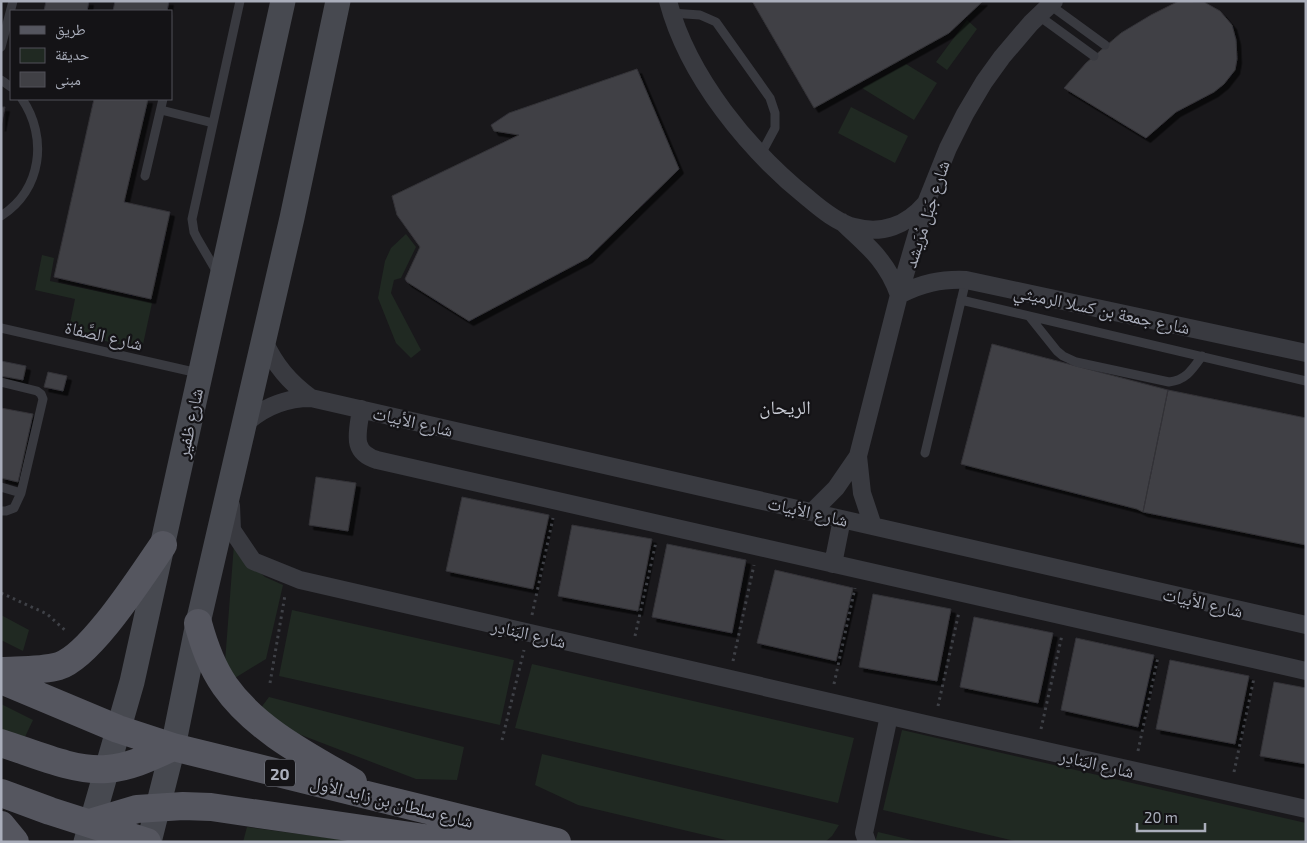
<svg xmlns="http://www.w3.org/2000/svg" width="1307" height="843" viewBox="0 0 1307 843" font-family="'Exo 2','Noto Naskh Arabic',sans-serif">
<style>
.green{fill:#202922}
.building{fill:#404045;stroke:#333237;filter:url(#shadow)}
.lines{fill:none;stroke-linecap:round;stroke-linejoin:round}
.path{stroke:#3f4147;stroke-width:3;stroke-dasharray:2.5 4;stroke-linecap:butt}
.service{stroke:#393a40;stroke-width:9}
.minor{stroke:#393a40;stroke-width:18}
.secondary{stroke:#474950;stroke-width:25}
.primary{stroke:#55565f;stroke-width:28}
.labels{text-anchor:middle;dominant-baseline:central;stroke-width:4.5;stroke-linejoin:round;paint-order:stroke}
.shield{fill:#141316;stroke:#7d808a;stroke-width:1}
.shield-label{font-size:16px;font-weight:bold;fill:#aaaebb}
.street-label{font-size:18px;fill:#aaaebb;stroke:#141316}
.neighbourhood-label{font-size:19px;fill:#cbced7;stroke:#141316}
</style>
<defs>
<filter id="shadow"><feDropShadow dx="4.5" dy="4.5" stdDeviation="0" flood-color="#0009"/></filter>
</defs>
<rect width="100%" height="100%" fill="#19181b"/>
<path class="green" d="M967 20 977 29 947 70 936 62Z
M906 64 937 83 914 120 862 88Z
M851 107 908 136 895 163 838 133Z
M406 234 416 247 401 278 394 280 391 293 421 350 411 358 396 343 378 298 385 261 391 248Z
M42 255 54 258 50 281 152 303 142 349 68 333 75 299 35 290Z
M234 544 248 561 265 577 283 585 266 659 230 681 225 662Z
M292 610 514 660 500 725 279 676Z
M1 615 29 630 23 651 1 640Z
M532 664 854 738 838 803 515 728Z
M269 697 464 747 457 780 416 779 283 728 260 709Z
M1 704 33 720 24 739 1 731Z
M902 730 1306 823V842H1019L883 810Z
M542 754 839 825 832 836 825 842H734L578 805 535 785Z
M247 827 360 842H243Z
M878 832 920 842H875Z"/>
<path class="building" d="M46 1H89L87 11H44Z
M115 1H169L167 11H113Z
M752 1H983L949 33 814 108Z
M1179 1 1204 2 1220 11 1232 25 1236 40 1237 59 1235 70 1224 84 1214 92 1176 112 1146 138 1064 88 1086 63 1121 33 1151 15Z
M637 69 679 169 588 258 469 321 407 282 405 279 420 247 397 215 392 196 519 135 494 131 491 125 509 113Z
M94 99H148L124 202 170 212 151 299 54 277Z
M1 107H5L1 127Z
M992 344 1168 390 1143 512 1137 509 961 464Z
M1 361 26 366 23 380 1 376Z
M48 372 67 376 63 391 44 387Z
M1168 390 1306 418V545L1143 512Z
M1 408 33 414 18 482 1 478Z
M316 477 356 483 348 531 309 525Z
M462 497 549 515 533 589 446 571Z
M572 525 652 539 638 611 558 596Z
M667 544 746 560 732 633 652 617Z
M775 570 853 588 836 661 757 643Z
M873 594 951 609 937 681 859 667Z
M974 617 1053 633 1038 703 960 687Z
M1076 638 1154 655 1138 727 1061 710Z
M1170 660 1249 676 1235 744 1156 729Z
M1274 682 1306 688V764L1260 756Z"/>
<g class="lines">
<path class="path" d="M1 593 47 614 67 632
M532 615 553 518
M635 636 656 542
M733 661 754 565
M270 683 285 595
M834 684 855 588
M938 706 959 612
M1041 729 1062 635
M502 740 524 650
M1138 751 1158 657
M1234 772 1254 678"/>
<path class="service" d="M1050 5 1105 45
M671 13 700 15 716 22 770 98 775 113V128L761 154
M1039 16 1094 56
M1 47 13 1
M1 80 11 87
M161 110 213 123
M145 176 163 99
M1 216C42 190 48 137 22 99
M218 274 197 238 194 232 192 219 240 1
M961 300 1306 381
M1029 316 1057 351 1063 356 1076 362 1169 382C1186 380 1192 370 1202 356
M1 328 198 373
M1 382 37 391 41 394 43 399 21 493 14 508 6 511H1
M925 453 966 280
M1 487 21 493"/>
<path class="minor" d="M668 1C688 77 749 151 809 199 822 210 838 223 854 227 882 235 907 225 925 204
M842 222C868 246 887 261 899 295 922 283 941 279 966 280L1306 353
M264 341C275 365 289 382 311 398
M361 409C358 432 350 452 377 460L1306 671
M244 425C263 407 284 398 311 398L1306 625
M231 505 232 530 253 561 300 580 934 726 1306 809
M812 512 836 488 858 456
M873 526 862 493 858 456 899 295 926 203 948 148 965 114 984 82 1002 57 1031 23 1054 1
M833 564 842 519
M867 842 864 833 889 716"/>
<path class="secondary" d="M86 842 132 682 283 1
M149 842 173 747 198 623 292 218 338 1"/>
<path class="primary" d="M198 623C204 645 211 666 225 686 255 729 308 756 353 782
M1 671C19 670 41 671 59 666 91 656 142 575 163 545
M1 680 118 729 173 747 557 842
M1 743C33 753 74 772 107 769 131 767 151 757 173 747
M1 793 50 811 147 842
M90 823 137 809 183 806 211 807 445 841 483 840 506 836
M1 825 15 842"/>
</g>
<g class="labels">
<rect class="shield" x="265" y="759.5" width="30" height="27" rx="4"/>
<g class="shield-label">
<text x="280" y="773">20</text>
</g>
<g class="street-label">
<text transform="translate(926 214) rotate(-72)">شارع جَبَل مُرَيشد</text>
<text transform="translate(1102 309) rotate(12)">شارع جمعة بن كسلا الرميثي</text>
<text transform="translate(104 335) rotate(13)">شارع الصَّفاة</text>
<text transform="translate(413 421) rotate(13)">شارع الأبيات</text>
<text transform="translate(189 423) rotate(-78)">شارع ظفير</text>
<text transform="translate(808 511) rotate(13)">شارع الأبيات</text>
<text transform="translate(1203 602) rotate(13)">شارع الأبيات</text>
<text transform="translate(529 633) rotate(13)">شارع البَنادِر</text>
<text transform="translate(1097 763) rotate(13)">شارع البَنادِر</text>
<text transform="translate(392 801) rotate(14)">شارع سلطان بن زايد الأول</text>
</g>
<g class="neighbourhood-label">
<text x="785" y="406">الريحان</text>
</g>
</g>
<rect width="1307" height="843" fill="none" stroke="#aaaebb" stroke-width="5"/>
<rect x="10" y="10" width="162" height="90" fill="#141316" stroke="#505158"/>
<rect x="20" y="26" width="25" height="8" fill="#55565f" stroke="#505158"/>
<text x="55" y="35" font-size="15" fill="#aaaebb">طريق</text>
<rect x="20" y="48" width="25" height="15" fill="#202922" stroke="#505158"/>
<text x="55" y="60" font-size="15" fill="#aaaebb">حديقة</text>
<rect x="20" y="72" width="25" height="15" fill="#404045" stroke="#505158"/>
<text x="55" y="85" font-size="15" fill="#aaaebb">مبنى</text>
<path d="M1137 823v8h68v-8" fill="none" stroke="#aaaebb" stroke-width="2.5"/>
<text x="1144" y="823" font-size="15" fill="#aaaebb" stroke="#141316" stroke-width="4" paint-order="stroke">20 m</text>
</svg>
